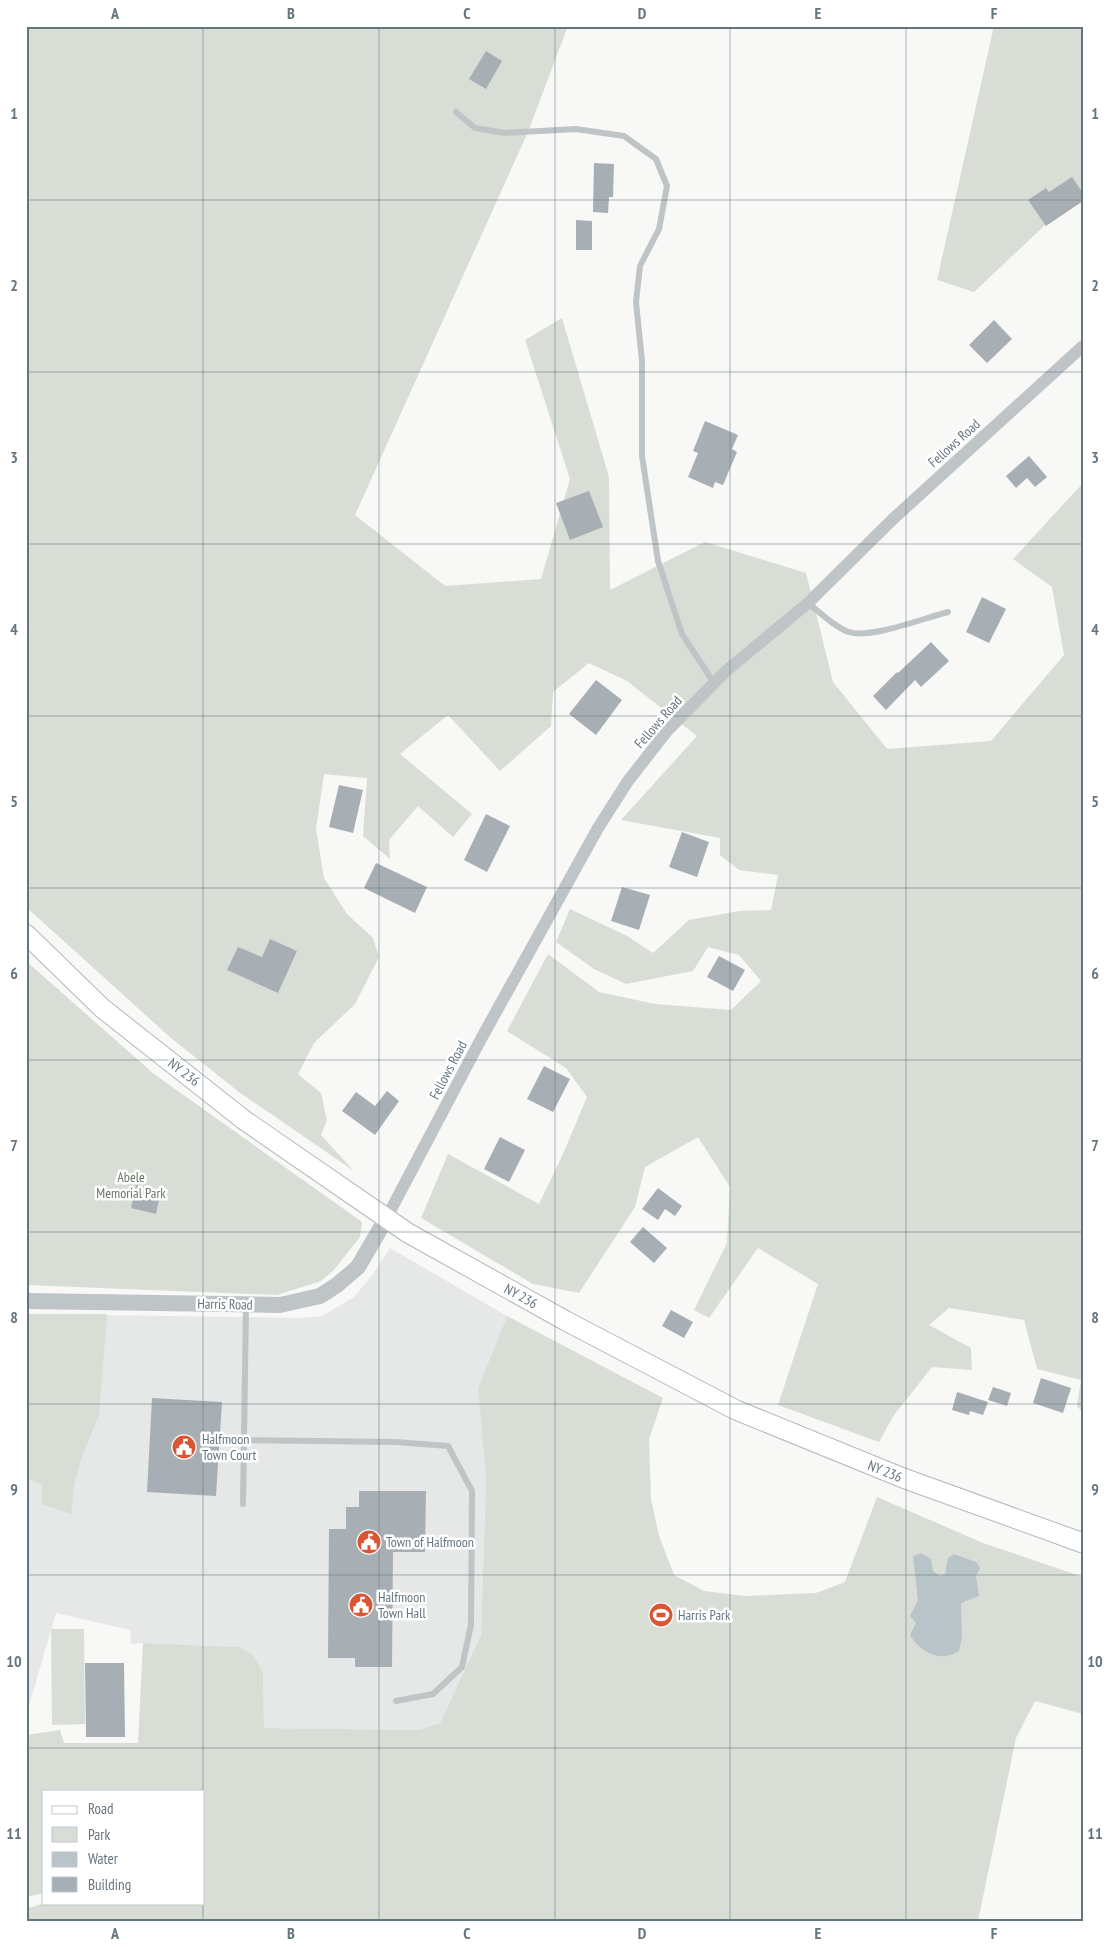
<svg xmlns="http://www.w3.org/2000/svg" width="1109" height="1947" viewBox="0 0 1109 1947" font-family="'PT Sans Narrow',sans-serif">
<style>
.built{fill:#e6e7e7}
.green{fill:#d8ddd5}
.water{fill:#b8c4c8}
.building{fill:#a7afb5}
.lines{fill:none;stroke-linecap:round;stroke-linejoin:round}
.secondary-casing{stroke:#b2b8bc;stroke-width:21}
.service{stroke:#bfc4c7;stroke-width:6}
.minor{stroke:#bfc4c7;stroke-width:12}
.tertiary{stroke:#bfc4c7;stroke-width:16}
.secondary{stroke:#fff;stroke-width:19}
.grid{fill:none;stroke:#65757f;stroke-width:1;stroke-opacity:0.55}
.labels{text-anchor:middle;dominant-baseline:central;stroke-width:5;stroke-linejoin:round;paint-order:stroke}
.street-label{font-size:14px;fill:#65757f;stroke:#fff}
.park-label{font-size:14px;fill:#687864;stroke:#fff}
.poi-label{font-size:14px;fill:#65757f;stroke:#fff;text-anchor:start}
.neatline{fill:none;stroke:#65757f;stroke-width:2}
.grid-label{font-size:16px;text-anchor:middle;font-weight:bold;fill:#65757f}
</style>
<rect width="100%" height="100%" fill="#f8f8f6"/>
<path class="built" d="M390 1248 507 1316 478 1388 486 1479 481 1635 440 1723 419 1730 264 1728 263 1672 253 1655 240 1647 143 1643 131 1644 130 1630 56 1613 26 1716V1314L300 1318 322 1316 354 1297 373 1274Z"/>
<path class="green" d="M26 26H568L528 132 355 515 445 586 541 579 570 479 525 340 562 318 609 477 610 590 705 542 806 573 833 682 887 749 991 741 1064 655 1052 587 1013 559 1083 483V1413L1077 1406 1081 1380 1037 1369 1024 1320 949 1308 929 1325 971 1348 972 1370 932 1367 894 1415 879 1442 778 1405 818 1284 758 1248 709 1318 694 1310 727 1243 730 1187 698 1137 645 1167 635 1207 579 1293 533 1284 421 1218 448 1154 539 1204 563 1154 587 1097 566 1068 507 1031 548 954 599 992 655 1004 731 1010 761 981 739 955 708 947 693 971 626 984 594 969 556 942 570 909 627 936 653 953 689 920 739 911 771 910 778 875 739 870 720 855V838L621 820 697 736 627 681 589 663 553 692 551 726 500 771 448 715 400 754 472 814 453 837 418 806 389 840 390 859 363 836 367 778 324 774 316 829 324 878 347 914 373 938 379 957 355 1004 314 1043 298 1074 321 1093 327 1120 321 1135 354 1171 239 1092 171 1038 26 907Z
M994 26H1083V196L1078 194 974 292 937 280Z
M26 961 154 1074 362 1222 360 1237 334 1270 321 1281 277 1295 26 1285Z
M26 1314H107L99 1415 82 1456 74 1487 71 1514 42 1504V1484L26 1479Z
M507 1316 663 1398 649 1439 651 1499 659 1536 674 1575 704 1591 745 1596 816 1593 845 1582 877 1497 983 1543 1083 1577V1714L1035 1701 1016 1738 978 1921H26V1909L44 1903H204V1791H44V1893L26 1897V1735L60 1730 64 1743H138L143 1643 240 1647 253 1655 263 1672 264 1728 419 1730 440 1723 481 1635 486 1479 478 1388Z
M51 1629H84L85 1724 52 1725Z"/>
<path class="water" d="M921 1553 931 1559 933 1571 940 1576 945 1574 948 1558 954 1554 976 1562 980 1568 976 1576 979 1596 961 1603 962 1638 959 1651C940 1663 921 1653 910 1635L916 1623 910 1616 918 1600 913 1556Z"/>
<path class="building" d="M486 51 502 61 486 89 469 79Z
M594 163 614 164 613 197H609L608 213 593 212Z
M1072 177 1083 193V201L1046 226 1028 200 1046 188 1049 192Z
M576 220 592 221V250H576Z
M994 320 1012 339 987 363 969 345Z
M705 421 738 435 732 449 737 452 723 485 715 482 713 488 688 477 698 453 693 451Z
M1029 456 1047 477 1035 487 1027 478 1016 488 1006 476Z
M589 491 603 527 570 540 556 503Z
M982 597 1006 609 989 643 966 632Z
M931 642 949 661 921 687 915 680 886 710 873 696 897 672 898 673Z
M596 680 622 700 596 735 569 714Z
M339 785 363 790 353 833 329 827Z
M486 814 510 826 487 872 464 860Z
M682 832 709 842 697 877 669 867Z
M376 863 427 887 415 913 364 888Z
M622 887 650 895 639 930 611 921Z
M270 939 297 951 278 993 227 970 238 947 262 957Z
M719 956 745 970 733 991 707 977Z
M544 1066 570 1079 553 1112 527 1099Z
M387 1091 399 1101 375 1135 342 1111 356 1092 375 1106Z
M500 1137 525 1150 509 1182 484 1169Z
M136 1185 161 1190 156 1214 131 1208Z
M658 1188 682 1206 675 1216 665 1209 658 1220 642 1209Z
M643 1227 667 1248 654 1263 630 1242Z
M671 1310 693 1322 684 1338 662 1326Z
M1041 1378 1071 1388 1063 1413 1033 1403Z
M993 1387 1011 1393 1007 1406 988 1400Z
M957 1392 988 1402 983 1415 970 1411 969 1415 952 1410Z
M152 1398 222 1402 216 1496 147 1492Z
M359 1491H426L425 1552H393L392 1667H355V1658H328L329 1529H346V1507H359Z
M85 1663H124L125 1737H86Z"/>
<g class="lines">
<defs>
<path id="secondary" d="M26 934 102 1008 244 1120 408 1233 566 1321 736 1410 903 1478 1083 1543"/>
</defs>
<use href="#secondary" class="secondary-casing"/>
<path class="service" d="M456 112 475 128 505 133 576 129 624 136 656 159 667 186 659 229 640 266 636 302 642 361V456L658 561 682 634 714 683
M808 603C820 612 834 627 849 632 871 639 924 618 948 612
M244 1440 396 1442 448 1446 472 1491 471 1625 462 1667 433 1694 396 1701
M243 1504 246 1306"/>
<path class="minor" d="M386 1219 481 1039 598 828 628 781 667 731 726 671 808 603 893 519 1083 346"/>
<path class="tertiary" d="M26 1301 280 1305 320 1296 337 1285 358 1267 386 1219"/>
<use href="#secondary" class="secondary"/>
</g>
<path class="grid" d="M203 26V1791M379 26V1921M555 26V1921M730 26V1921M906 26V1921M26 200H1083M26 372H1083M26 544H1083M26 716H1083M26 888H1083M26 1060H1083M26 1232H1083M26 1404H1083M26 1575H1083M26 1748H1083M203 1903V1921"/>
<defs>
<symbol id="civic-disc" viewBox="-11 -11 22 22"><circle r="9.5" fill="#d85636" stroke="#fff"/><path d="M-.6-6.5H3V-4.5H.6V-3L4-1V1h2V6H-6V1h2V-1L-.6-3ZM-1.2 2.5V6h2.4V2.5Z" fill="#fff"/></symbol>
<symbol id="stadium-disc" viewBox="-11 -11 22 22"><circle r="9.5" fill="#d85636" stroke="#fff"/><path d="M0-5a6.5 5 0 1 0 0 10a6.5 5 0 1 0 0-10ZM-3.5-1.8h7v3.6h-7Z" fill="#fff"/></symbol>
</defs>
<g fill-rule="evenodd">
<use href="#civic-disc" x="170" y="1433" width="28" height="28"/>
<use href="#civic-disc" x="355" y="1528" width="28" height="28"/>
<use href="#civic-disc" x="347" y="1591" width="28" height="28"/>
<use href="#stadium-disc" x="647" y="1601" width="28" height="28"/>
</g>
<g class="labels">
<g class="street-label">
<text transform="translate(954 443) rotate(-42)">Fellows Road</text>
<text transform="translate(658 722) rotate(-49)">Fellows Road</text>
<text transform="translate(448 1070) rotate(-62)">Fellows Road</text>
<text transform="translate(184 1072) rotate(38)">NY 236</text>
<text transform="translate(521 1296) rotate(29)">NY 236</text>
<text transform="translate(225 1304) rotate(1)">Harris Road</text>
<text transform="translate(885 1471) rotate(22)">NY 236</text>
</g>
<g class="park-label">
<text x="131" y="1177">Abele<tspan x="131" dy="16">Memorial Park</tspan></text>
</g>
<g class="poi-label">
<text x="202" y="1439">Halfmoon<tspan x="202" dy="16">Town Court</tspan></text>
<text x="386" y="1542">Town of Halfmoon</text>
<text x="378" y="1597">Halfmoon<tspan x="378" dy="16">Town Hall</tspan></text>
<text x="678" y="1615">Harris Park</text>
</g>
</g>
<rect width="1109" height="1947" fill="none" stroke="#ffffff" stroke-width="55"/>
<rect x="42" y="1790" width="162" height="115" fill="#ffffff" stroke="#c1c8cc"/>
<rect x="52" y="1806" width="25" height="8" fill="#ffffff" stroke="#c1c8cc"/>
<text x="88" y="1814" font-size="15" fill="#65757f">Road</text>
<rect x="52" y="1827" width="25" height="15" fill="#d8ddd5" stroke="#c1c8cc"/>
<text x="88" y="1840" font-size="15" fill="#65757f">Park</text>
<rect x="52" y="1852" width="25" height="15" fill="#b8c4c8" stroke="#c1c8cc"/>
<text x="88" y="1864" font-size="15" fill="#65757f">Water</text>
<rect x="52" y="1877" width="25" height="15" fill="#a7afb5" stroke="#c1c8cc"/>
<text x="88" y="1890" font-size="15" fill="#65757f">Building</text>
<rect x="28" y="28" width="1054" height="1892" class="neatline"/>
<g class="grid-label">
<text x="115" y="19">A</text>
<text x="291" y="19">B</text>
<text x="467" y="19">C</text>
<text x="642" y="19">D</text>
<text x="818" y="19">E</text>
<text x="994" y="19">F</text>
<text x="14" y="119">1</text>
<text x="1095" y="119">1</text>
<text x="14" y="291">2</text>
<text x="1095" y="291">2</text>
<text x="14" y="463">3</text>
<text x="1095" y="463">3</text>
<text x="14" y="635">4</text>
<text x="1095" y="635">4</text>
<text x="14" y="807">5</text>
<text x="1095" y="807">5</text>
<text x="14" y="979">6</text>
<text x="1095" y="979">6</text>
<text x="14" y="1151">7</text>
<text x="1095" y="1151">7</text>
<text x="14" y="1323">8</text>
<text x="1095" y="1323">8</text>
<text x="14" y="1495">9</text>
<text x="1095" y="1495">9</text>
<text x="14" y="1667">10</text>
<text x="1095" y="1667">10</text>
<text x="14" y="1839">11</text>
<text x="1095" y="1839">11</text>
<text x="115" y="1939">A</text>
<text x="291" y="1939">B</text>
<text x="467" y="1939">C</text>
<text x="642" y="1939">D</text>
<text x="818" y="1939">E</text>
<text x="994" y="1939">F</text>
</g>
</svg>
